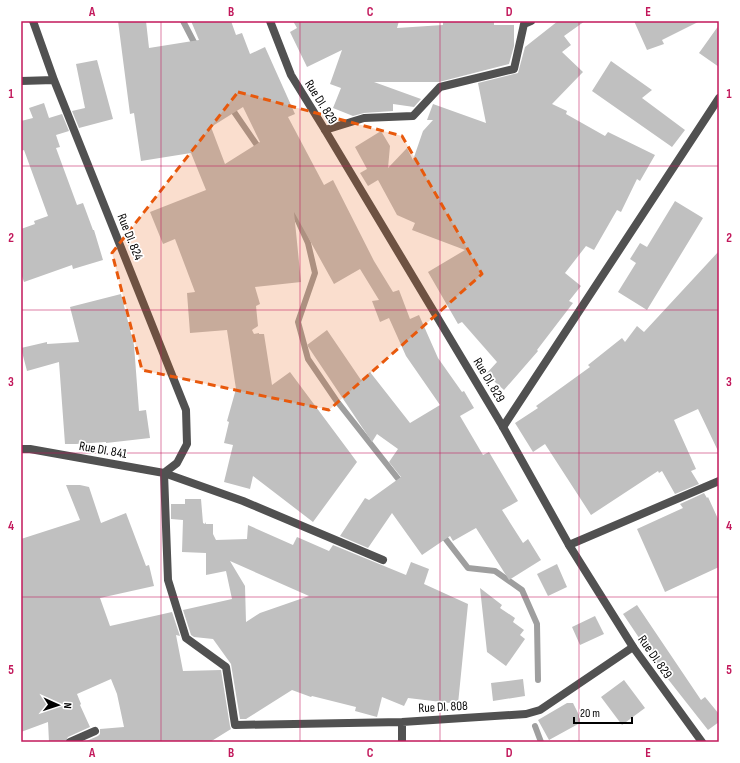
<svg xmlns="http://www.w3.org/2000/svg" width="740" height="763" viewBox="0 0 740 763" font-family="'Sofia Sans Condensed',sans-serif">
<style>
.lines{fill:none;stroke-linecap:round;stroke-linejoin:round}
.stream{stroke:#9f9f9f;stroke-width:6}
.building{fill:#c0c0c0;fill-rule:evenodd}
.service{stroke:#515151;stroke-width:8}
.minor{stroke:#515151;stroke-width:8}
.tertiary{stroke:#515151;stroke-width:8}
.marked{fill:#e8590c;fill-opacity:0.2;stroke:#e8590c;stroke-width:3;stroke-dasharray:8 5;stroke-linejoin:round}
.grid{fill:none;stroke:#c2185b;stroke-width:1;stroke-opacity:0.55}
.labels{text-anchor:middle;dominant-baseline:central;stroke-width:3.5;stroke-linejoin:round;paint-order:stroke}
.street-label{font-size:13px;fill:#000;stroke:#fff}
.neatline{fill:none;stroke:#c2185b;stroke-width:1.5}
.grid-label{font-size:13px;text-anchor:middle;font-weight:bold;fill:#c2185b}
</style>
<rect width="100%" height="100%" fill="#fff"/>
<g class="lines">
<path class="stream" d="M183 21 197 48
M230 106 261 151
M294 212 308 243 315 273 298 322 308 359 336 400 403 485
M441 533 468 568 495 571 522 590 537 624 538 680
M535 726 541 742"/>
</g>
<path class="building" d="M118 21H146L149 48 199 40 191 21H231L236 35 242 33 250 54 265 47 295 114 288 117 324 185 333 180 374 261 393 292 399 290 410 319 419 315 438 358 462 392 464 391 474 408 460 416 483 455 489 452 518 501 502 510 523 543 528 539 541 560 509 580 476 528 453 541 450 536 422 555 392 513 368 548 340 536 365 498 369 500 401 477 389 462 398 449 377 434 372 442 307 345 327 330 361 380 370 372 410 423 440 405 406 356 389 318 380 322 372 301 379 300 360 269 334 284 294 212 301 282 255 287 260 304 256 306 258 326 252 330 254 334 259 333V334H264L272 385 290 372 357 462 313 522 253 476 250 489 224 482 233 445 224 443 229 422 227 421 236 389 227 330 190 333 187 293 195 292 175 239 163 244 150 212 206 190 191 153 141 161 134 113 130 114ZM243 107 260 142 225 164 211 127Z
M293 21H399L397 28 443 25V21H494V25H514V46L509 64 439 82H374L421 99 414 107 393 104V111L364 113 353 116 333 108 341 88 330 84 342 50 307 67 290 32 297 28Z
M558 21H585L564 36 571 45 562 52 583 72 552 104 567 111 566 114 605 136 608 132 655 155 640 181 637 179 621 212 617 210 594 250 586 246 565 273 581 286 569 301 573 303 537 350 538 351 504 390 486 374 497 362 462 322 458 324 428 272 465 250 412 230 415 223 397 215 378 180 368 186 360 173 367 169 355 147 381 131 390 146 388 168 407 148 413 160 423 131 433 120H427L433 104 486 123 478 83 518 73 525 47Z
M634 21H700L662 40 664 44 647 50Z
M719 25V67L699 53Z
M97 60 113 119 79 128 72 111 85 108 76 64Z
M611 61 652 90 642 98 685 130 672 147 592 91Z
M44 103 49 118 62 114 69 131 56 135 60 147 56 148 77 205 83 203 93 230H94L103 260 73 269 72 265 24 282 21 273V229L35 224 34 221 48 216 24 150 21 151V121L33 118 29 108Z
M675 201 703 218 647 310 618 292 636 263 630 259 640 243 647 247Z
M719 251V453L698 409 674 420 696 469 691 471 699 484 675 494 662 471 659 473 658 471 591 515 545 444 533 452 515 423 538 408 536 406 590 367 588 365 622 338 625 342 637 326 644 332Z
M121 294 134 345 139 411 146 410 150 438 106 443V442L76 444H65L59 362 27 371 21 348 47 342V344L79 342 70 307Z
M66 485H80L89 487 101 523 126 513 146 566 149 565 154 586 100 598 110 626 172 612 180 636 176 635 183 671 221 670 230 726 231 729 210 742H84L98 736 100 734V729L124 727 117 694 111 679 77 694 81 704 80 705 90 727 68 737 65 742H49L48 722 21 732V539L80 520Z
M704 493 707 498 708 497 719 521V567L665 592 637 529 683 508 680 504Z
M185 499H201L203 523 205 524V522L206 524H213V534L216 540 247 539 248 525 293 545 297 537 329 551 333 545 406 575 411 562 429 569 424 584 468 604 458 704 408 698 404 706 382 697 377 717 355 711 356 707 312 696 311 697 292 690 246 719H240L231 664 213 639 194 637 191 635 183 610 232 599 226 571 206 575V553L182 552 183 520 171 519V504H185ZM230 561 309 596 260 613 246 622 245 586Z
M557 564 567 587 548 596 537 574Z
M480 588 502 605 500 608 515 618 513 622 524 630 520 635 525 639 506 666 487 652Z
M637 605 701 700 705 697 719 714V722L708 730 660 669 623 614Z
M595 616 604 634 580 645 572 627Z
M523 679 525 696 493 701 491 683Z
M624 680 645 708 622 725 601 697Z
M567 703H573L580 717V723L549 740 538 720Z"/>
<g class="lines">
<path class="service" d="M325 130 364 118 413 116 440 87 514 69 524 24 531 21
M164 473 243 501 383 560
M70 742 95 731"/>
<path class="minor" d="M21 81 54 80
M503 427 719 98
M21 449H30L164 473 177 463 187 444 186 410 54 80 33 21
M164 473 168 580 186 638 226 667 235 725 402 722 526 714 540 710 633 647
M569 545 719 481
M402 742V722"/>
<path class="tertiary" d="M270 21 291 75 325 130 503 427 569 545 633 647 702 742"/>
</g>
<path class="marked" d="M238 92 402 136 482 274 329 410 142 370 112 253Z"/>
<path class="grid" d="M161 21V742M300 21V742M440 21V742M579 21V742M21 166H719M21 310H719M21 453H719M21 597H719"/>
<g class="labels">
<g class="street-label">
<text transform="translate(321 102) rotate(58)">Rue DI. 829</text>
<text transform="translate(130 237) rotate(68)">Rue DI. 824</text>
<text transform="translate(489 380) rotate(59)">Rue DI. 829</text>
<text transform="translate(103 450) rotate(10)">Rue DI. 841</text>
<text transform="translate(655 657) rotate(55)">Rue DI. 829</text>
<text transform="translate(443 707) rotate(-3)">Rue DI. 808</text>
</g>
</g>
<rect width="740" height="763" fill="none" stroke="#ffffff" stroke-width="44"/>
<g transform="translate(58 705) rotate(93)" stroke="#ffffff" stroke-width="3" paint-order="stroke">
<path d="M0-3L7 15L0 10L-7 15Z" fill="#000000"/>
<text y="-6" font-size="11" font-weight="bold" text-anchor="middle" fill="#000000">N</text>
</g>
<path d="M574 717v6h58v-6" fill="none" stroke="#000000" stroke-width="2"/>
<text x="580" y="717" font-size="12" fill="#000000" stroke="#ffffff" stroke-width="3" paint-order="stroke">20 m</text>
<rect x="22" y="22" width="696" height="719" class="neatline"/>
<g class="grid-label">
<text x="92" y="16">A</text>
<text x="231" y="16">B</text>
<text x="370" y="16">C</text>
<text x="509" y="16">D</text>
<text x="648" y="16">E</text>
<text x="11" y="98">1</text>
<text x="729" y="98">1</text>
<text x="11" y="242">2</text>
<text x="729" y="242">2</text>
<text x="11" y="386">3</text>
<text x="729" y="386">3</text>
<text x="11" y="530">4</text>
<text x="729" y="530">4</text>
<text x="11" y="674">5</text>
<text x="729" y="674">5</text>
<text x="92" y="757">A</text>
<text x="231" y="757">B</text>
<text x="370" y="757">C</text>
<text x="509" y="757">D</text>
<text x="648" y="757">E</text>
</g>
</svg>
